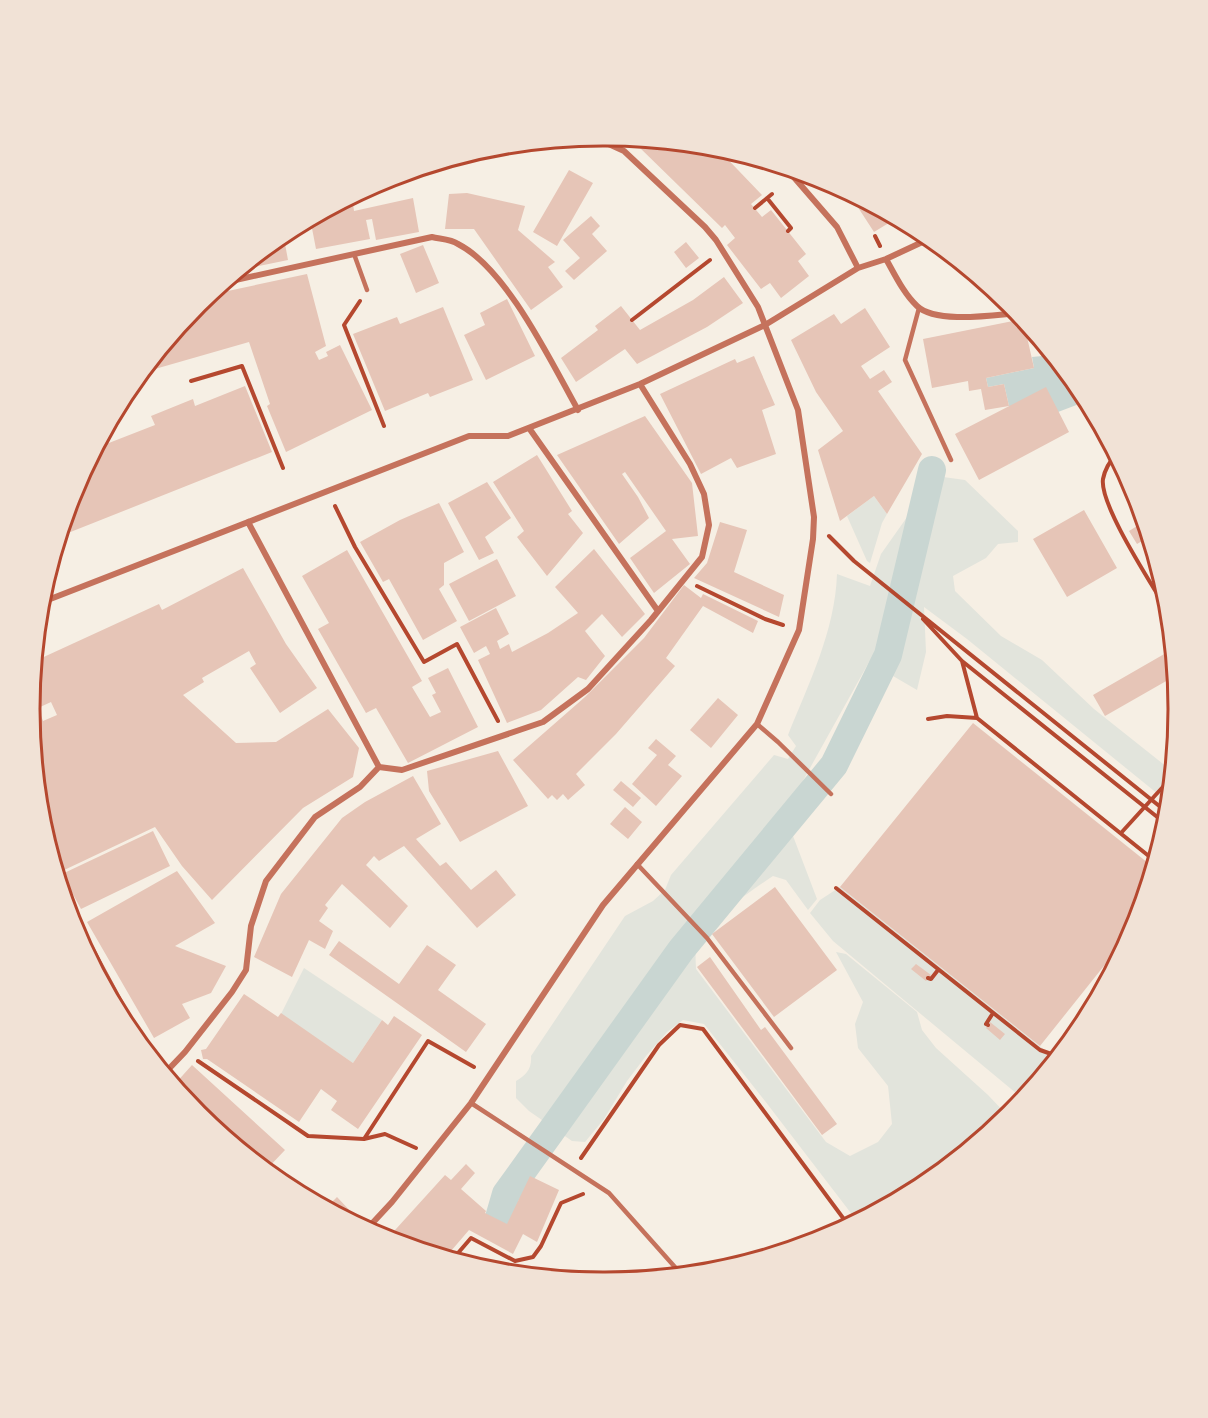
<svg xmlns="http://www.w3.org/2000/svg" width="1208" height="1418" viewBox="0 0 1208 1418" font-family="'PT Sans Narrow',sans-serif">
<style>
.green{fill:#e2e4dc}
.water{fill:#c9d6d2}
.lines{fill:none;stroke-linecap:round;stroke-linejoin:round}
.canal{stroke:#c9d6d2;stroke-width:28}
.building{fill:#e6c5b7;fill-rule:evenodd}
.path{stroke:#b5482f;stroke-width:4}
.service{stroke:#c5725c;stroke-width:4.5}
.pedestrian{stroke:#c5725c;stroke-width:5}
.minor{stroke:#c5725c;stroke-width:6}
.rim{fill:none;stroke:#b5482f;stroke-width:3}
</style>
<rect width="100%" height="100%" fill="#f6efe4"/>
<path class="green" d="M936 476 965 480 1018 531V542L998 544 986 558 953 576 955 591 1001 636 1042 660 1094 709 1172 771 1169 803 967 639 924 607 926 652 917 690 869 662 800 786 782 807 817 899 808 910 786 880 773 876C749 892 704 922 696 950 695 956 696 964 696 969L826 1142 850 1156 878 1142 892 1124 888 1086 858 1048 855 1024 863 1002 836 952 846 954 917 1012 922 1030 936 1048 988 1095 1008 1116 923 1186 857 1221 765 1101 704 1024 683 1020 667 1032 646 1056 627 1081 604 1119 585 1142 572 1141 529 1111 516 1098V1081C526 1075 532 1069 531 1056L625 916 653 901 665 890 671 875 774 755 788 759 796 746 788 735C809 683 835 631 837 574L870 586 881 554Z
M874 496 887 514 882 523 870 563 867 561 847 516Z
M840 887 1056 1059 1023 1099 833 941 810 913 820 900Z
M304 968 382 1020 353 1063 281 1014Z"/>
<path class="water" d="M1052 355 1081 390 1087 401 1058 412 1009 406 1004 384 988 387 986 378 1034 368 1032 357Z"/>
<g class="lines">
<path class="canal" d="M499 1218 506 1194 681 950 834 765 888 655 932 470"/>
</g>
<path class="building" d="M645 139 715 146 762 195 751 204 762 217 771 210 806 254 798 261 809 276 781 298 770 283 761 289 727 245 735 238 725 225 722 228 638 146Z
M569 170 593 183 557 246 533 232Z
M848 192 897 218 874 232Z
M467 193 525 206 518 230 555 262 548 267 563 287 531 310 474 229H445L449 194Z
M352 196 354 211 413 198 419 232 376 240 372 219 366 220 370 239 316 249 310 218Z
M591 216 600 226 592 234 607 251 574 280 565 271 580 258 563 240Z
M283 233 288 260 239 270Z
M686 242 699 258 686 268 674 252Z
M423 245 439 283 416 293 400 254Z
M307 274 326 346 315 352 319 360 328 356 326 352 340 345 372 410 286 452 267 406 270 404 249 342 141 373 198 303 209 295Z
M724 277 743 303 707 327 637 364 625 349 576 382 561 358 598 330 595 326 621 306 640 330 693 300Z
M507 299 535 356 486 380 464 335 485 325 480 313Z
M443 307 473 380 430 397 428 393 385 411 353 334 397 317 400 324Z
M865 308 890 347 861 366 870 379 884 370 892 382 878 391 922 454 887 514 874 496 840 521 818 450 843 431 816 392 791 340 834 314 841 324Z
M1023 319 1034 368 986 378 988 387 1004 384 1009 406 985 410 981 389 969 391 968 381 932 388 923 339Z
M754 356 775 405 762 410 776 454 737 468 731 458 701 474 660 394 735 359 737 363Z
M245 386 272 452 68 533 66 529 61 531 74 489 96 448 155 425 151 416 193 399 195 406Z
M1046 387 1069 432 979 480 955 434Z
M645 416 692 483 698 536 672 539 690 564 654 593 630 558 666 531 625 472 622 474 638 497 649 518 619 544 557 455Z
M537 455 572 511 568 514 583 533 547 576 517 537 524 531 493 482Z
M487 482 511 518 485 537 494 553 479 560 448 503Z
M439 503 464 552 444 563V585L439 589 457 621 423 640 389 579 383 582 360 542 400 520Z
M1084 510 1117 568 1067 597 1033 539Z
M720 522 747 530 734 572 784 595 779 617 694 578 707 563Z
M1142 523 1149 537 1137 544 1129 531Z
M594 549 645 614 622 637 602 614 585 631 605 656 586 680 578 677 541 710 507 723 478 660 490 654 486 646 474 653 460 627 496 608 509 634 497 641 500 649 509 644 512 652 548 633 578 613 555 587Z
M347 550 422 681 412 687 430 717 441 712 432 695 436 693 428 678 448 668 478 727 408 763 376 708 366 713 318 629 329 623 302 576Z
M497 559 516 596 469 621 449 584Z
M243 568 286 644 317 688 280 713 250 668 256 664 249 651 202 678 204 682 183 695 236 743 276 742 328 709 359 748 353 777 303 808 212 900 182 866 155 827 60 872 51 855 41 821 30 709 35 661 159 604 162 610ZM51 702 57 715 43 721 38 708Z
M684 585 701 598 703 594 758 621 753 633 703 606 666 658 675 666 616 734 576 774 585 785 568 800 563 794 557 800 552 795 548 799 513 760 585 697 644 638Z
M1166 653 1174 668 1175 676 1105 716 1093 695Z
M718 698 738 715 711 748 690 730Z
M973 723 1153 867 1135 927 1040 1046 840 887Z
M656 739 676 756 668 765 682 776 656 806 632 784 657 755 648 748Z
M498 751 528 806 460 842 429 791 427 771Z
M413 776 441 824 416 839 440 866 446 862 471 890 496 870 516 895 477 928 404 846 379 861 374 856 366 865 408 906 390 928 342 884 325 905 328 908 319 921 333 931 325 949 309 940 292 977 254 957 281 894 342 818 365 802Z
M621 781 641 798 633 807 613 790Z
M625 807 642 822 628 839 610 824Z
M153 831 170 866 81 909 62 874Z
M177 871 215 923 175 946 226 966 211 993 182 1004 190 1018 154 1038 87 922Z
M775 887 837 970 774 1017 712 934Z
M339 941 399 984 427 945 456 965 438 990 486 1024 466 1052 329 955Z
M710 957 761 1030 765 1027 837 1124 822 1135 697 967Z
M916 964 931 975 926 981 911 969Z
M244 994 278 1017 281 1013 353 1063 382 1020 388 1025 394 1016 422 1035 358 1129 331 1110 337 1101 321 1089 299 1122 207 1059H203L201 1050 206 1049Z
M990 1022 1005 1034 1000 1040 986 1028Z
M192 1065 285 1150 266 1170 248 1156 252 1152 241 1141 236 1146 198 1115 174 1085Z
M466 1164 475 1173 461 1189 486 1211 485 1213 507 1224 530 1176 559 1190 537 1242 523 1234 513 1254 469 1230 445 1258 386 1240 445 1175 451 1180Z
M337 1197 354 1215 349 1220 326 1208Z"/>
<g class="lines">
<path class="path" d="M767 198 791 228 788 231
M755 208 772 194
M875 236 880 246
M360 301 344 325 384 426
M632 320 710 260
M191 381 242 366 283 468
M1116 455C1109 462 1105 469 1103 479 1099 505 1154 587 1168 612
M335 506 355 547 424 662 457 644 498 721
M829 536 854 561 1168 813
M697 586 765 619 783 625
M923 619 962 661 1166 824
M962 661 977 718
M928 719 947 716 977 718 1155 861
M1121 833 1171 778
M836 888 1040 1050 1057 1056 1084 1022
M928 978 931 979 938 970
M988 1025 986 1024 993 1013
M198 1061 308 1136 364 1139 385 1134 416 1148
M364 1139 428 1041 474 1067
M581 1158 659 1045 680 1025 703 1029 849 1226
M452 1260 471 1238 515 1261 533 1257 541 1246 561 1203 583 1194"/>
<path class="service" d="M354 254 367 290
M919 308 905 360 951 460
M757 724 778 742 831 794
M637 864 707 938 791 1048
M471 1103 609 1193 682 1275"/>
<path class="pedestrian" d="M65 899 150 1056 169 1069"/>
<path class="minor" d="M785 167 837 227 858 268
M886 259C895 275 904 294 917 306 936 324 993 315 1018 313
M222 283 432 237C440 239 451 239 458 244 507 269 551 362 578 410
M529 428 658 611
M248 522 379 767
M40 603 469 436H508L640 384 765 325 858 268 886 259 931 238
M379 767 402 770 543 722 588 689 651 620 702 557 709 525 704 494 690 464 640 384
M164 1074 185 1052 232 992 246 970 251 926 266 881 315 817 360 787 379 767
M366 1230 392 1202 471 1103 603 905 757 724 799 630 813 539 814 517 798 410 758 307 716 240 705 227 624 151 591 136"/>
</g>
<path d="M0 0H1208V1418H0ZM603 146H605A563 563 0 0 1 1168 709V709A563 563 0 0 1 605 1272H603A563 563 0 0 1 40 709V709A563 563 0 0 1 603 146Z" fill="#f1e2d6" fill-rule="evenodd"/>
<path class="rim" d="M603 146H605A563 563 0 0 1 1168 709V709A563 563 0 0 1 605 1272H603A563 563 0 0 1 40 709V709A563 563 0 0 1 603 146Z"/>
</svg>
